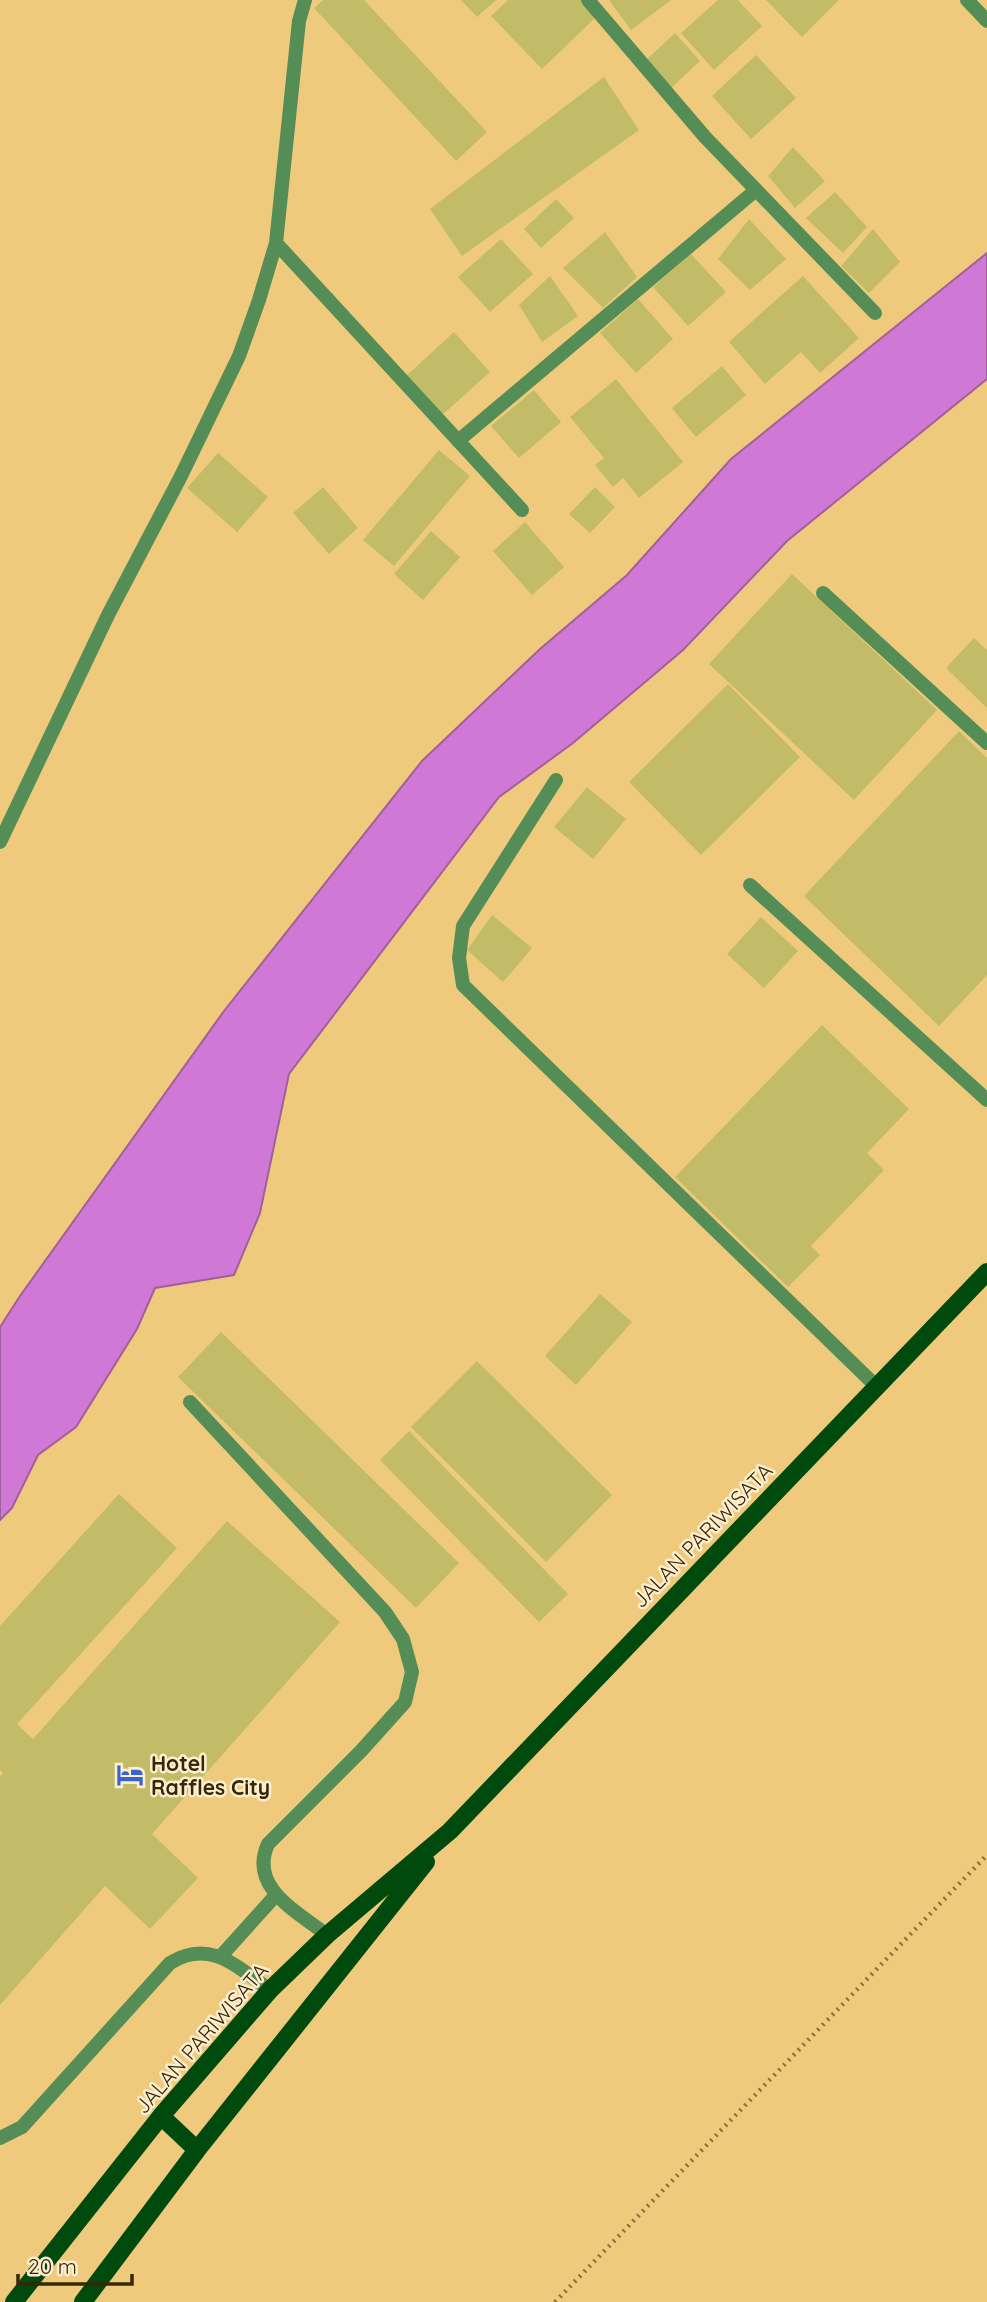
<svg xmlns="http://www.w3.org/2000/svg" width="987" height="2302" viewBox="0 0 987 2302" font-family="Quicksand,sans-serif">
<style>
.water{fill:#cf78d5;stroke:#a16097;stroke-width:2}
.building{fill:#c2bc69}
.lines{fill:none;stroke-linecap:round;stroke-linejoin:round}
.path{stroke:#8a713b;stroke-width:4.5;stroke-dasharray:2 5;stroke-linecap:butt}
.lane{stroke:#558d57;stroke-width:14}
.street{stroke:#558d57;stroke-width:14}
.primary{stroke:#004a0d;stroke-width:18}
.labels{text-anchor:middle;dominant-baseline:central;stroke-width:5;stroke-linejoin:round;paint-order:stroke}
.street-label{font-size:21px;fill:#362705;stroke:#fdeed0}
.poi-label{font-size:21px;font-weight:bold;fill:#362705;stroke:#fdeed0;text-anchor:start}
</style>
<rect width="100%" height="100%" fill="#efca7c"/>
<path class="water" d="M987 253V379L787 541 683 650 573 743 499 797 289 1074 260 1213 234 1275 155 1288 137 1329 76 1427 38 1455 12 1508 0 1520V1327L20 1296 224 1011 422 761 540 649 627 575 731 459Z"/>
<path class="building" d="M323 0H364L487 132 456 161 314 8Z
M461 0H496L477 17Z
M508 0H582L597 16 542 69 491 16Z
M609 0H671L631 30Z
M718 0H738L762 26 714 70 681 33Z
M766 0H839L802 37Z
M675 33 700 61 671 88 646 60Z
M756 55 796 98 751 139 712 96Z
M604 77 639 130 462 256 430 209Z
M793 147 825 181 795 208 768 176Z
M835 192 867 227 843 253 806 218Z
M556 199 574 218 541 248 524 229Z
M749 219 786 259 750 290 718 259Z
M873 229 900 262 869 293 841 266Z
M605 232 637 277 603 308 563 268Z
M501 239 533 274 490 312 458 277Z
M691 254 726 292 688 326 653 287Z
M550 276 578 316 542 342 519 305Z
M803 276 859 338 820 373 801 352 765 384 729 342Z
M638 299 673 339 636 373 600 333Z
M454 332 490 372 441 416 406 376Z
M722 366 746 395 696 437 672 408Z
M616 379 683 462 639 498 623 478 613 487 595 465 604 458 570 417Z
M534 390 561 422 519 458 491 426Z
M439 450 470 476 394 566 363 540Z
M218 453 268 497 237 532 187 488Z
M323 487 358 528 329 554 293 513Z
M595 487 615 507 590 533 569 514Z
M525 522 564 567 532 595 493 551Z
M431 531 460 557 423 600 394 574Z
M792 574 937 710 854 800 709 664Z
M974 638 987 650V708L946 668Z
M728 684 800 757 701 855 629 782Z
M959 731 987 758V975L939 1026 804 896Z
M587 787 626 819 593 859 554 827Z
M492 915 532 948 503 982 467 950Z
M761 917 798 951 764 988 727 954Z
M822 1025 909 1109 867 1153 884 1170 811 1246 820 1255 788 1287 675 1177Z
M600 1294 632 1322 576 1385 545 1356Z
M221 1332 459 1563 416 1608 178 1377Z
M477 1361 612 1495 546 1562 411 1427Z
M409 1431 568 1594 539 1622 380 1460Z
M119 1494 177 1548 17 1724 33 1739 227 1521 340 1622 152 1834 198 1878 150 1929 105 1886 0 2005V1777L3 1773 0 1770V1626Z"/>
<g class="lines">
<path class="path" d="M555 2302 987 1855"/>
<path class="lane" d="M823 593 987 743
M556 780 463 926 459 958 463 985 877 1387
M750 885 987 1100
M190 1402 385 1612 403 1639 412 1672 405 1702 361 1751 268 1844C248 1888 298 1912 327 1935
M221 1956 276 1895
M0 2138 22 2127 170 1963C210 1938 237 1967 270 1990"/>
<path class="street" d="M588 0 705 137 875 313
M967 0 987 21
M276 243 522 510
M458 441 756 190
M0 842 108 615 181 476 239 356 259 300 276 243 299 21 305 0"/>
<path class="primary" d="M161 2116 197 2150
M14 2302 161 2116 270 1990 327 1935 450 1831 987 1272
M83 2302 197 2150 426 1862"/>
</g>
<defs>
<symbol id="hotel-bare" viewBox="-9 -9 18 18"><path d="M-6-4.5h1.5V1H6V5H4.5V3h-9V5H-6ZM-4 0a1.8 1.8 0 1 1 3.6 0ZM.5 0V-2.5h3Q6-2.5 6 0Z" fill="#3863d3" stroke="#fdeed0" stroke-width="2.5" paint-order="stroke"/></symbol>
</defs>
<g fill-rule="evenodd">
<use href="#hotel-bare" x="111" y="1756" width="38" height="38"/>
</g>
<g class="labels">
<g class="street-label">
<text transform="translate(702 1535) rotate(-46)">JALAN PARIWISATA</text>
<text transform="translate(201 2038) rotate(-49)">JALAN PARIWISATA</text>
</g>
<g class="poi-label">
<text x="151" y="1763">Hotel<tspan x="151" dy="24">Raffles City</tspan></text>
</g>
</g>
<path d="M18 2274v10h114v-10" fill="none" stroke="#362705" stroke-width="3.5"/>
<text x="28" y="2274" font-size="21" fill="#362705" stroke="#fdeed0" stroke-width="5" paint-order="stroke">20 m</text>
</svg>
